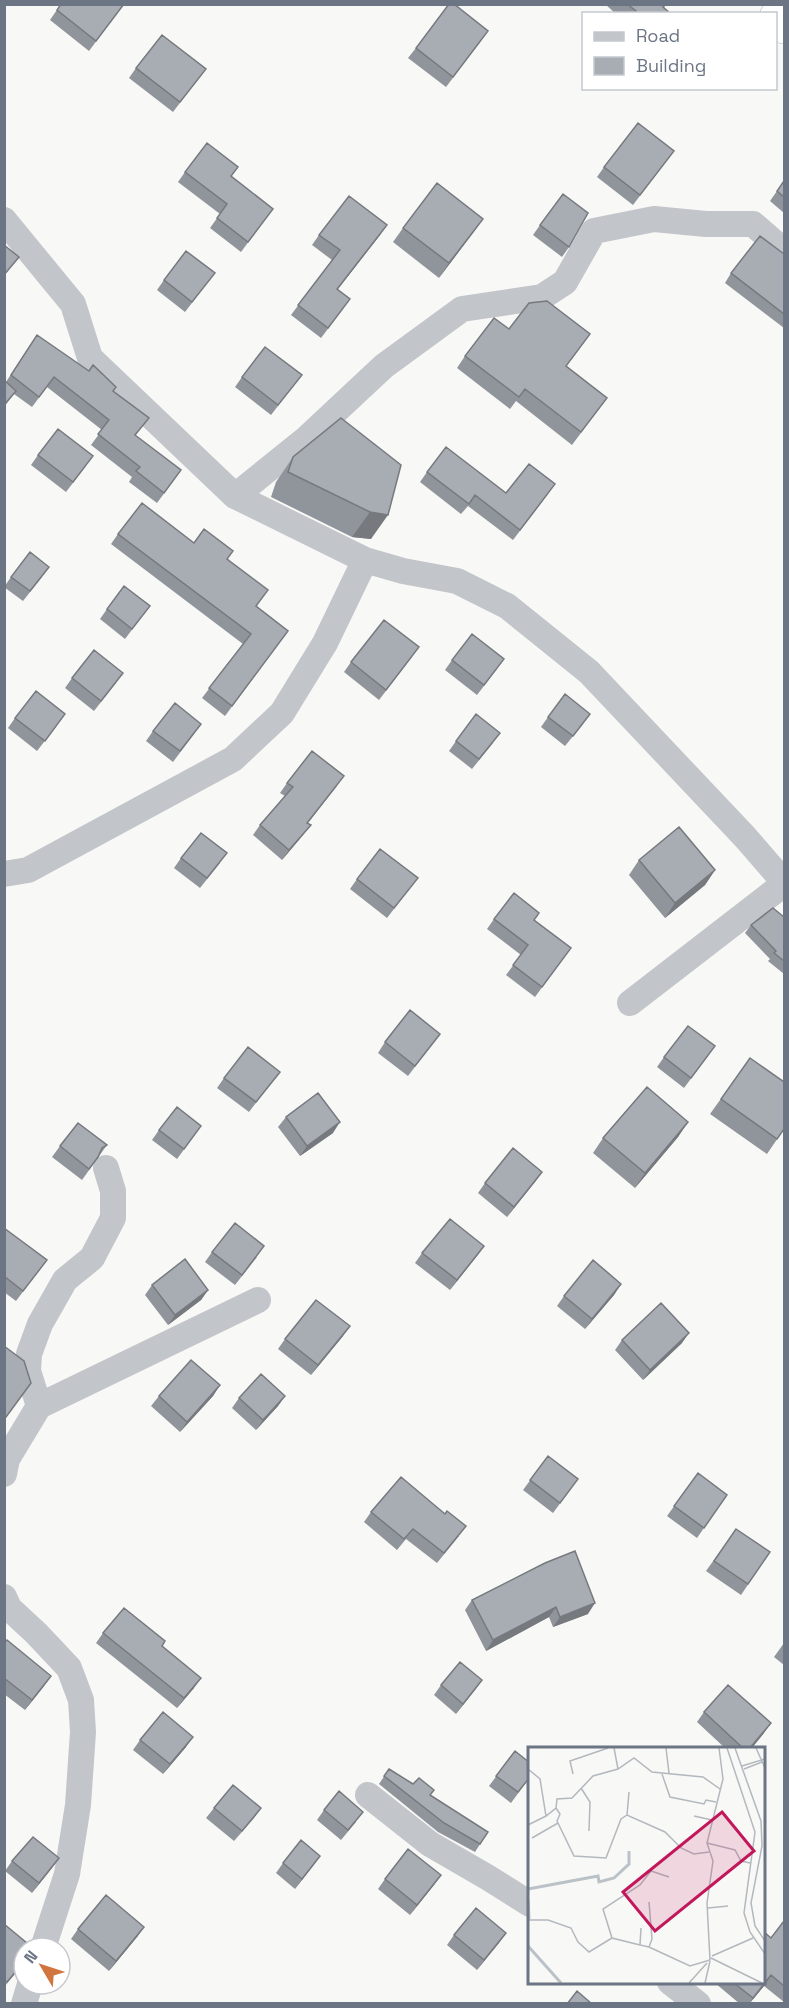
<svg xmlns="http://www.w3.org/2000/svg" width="789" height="2008" viewBox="0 0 789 2008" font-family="'Space Grotesk',sans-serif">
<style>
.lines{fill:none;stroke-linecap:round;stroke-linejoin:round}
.highway-casing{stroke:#b4b6ba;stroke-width:34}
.street{stroke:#c2c5c9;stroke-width:26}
.highway{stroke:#fff;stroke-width:33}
.wall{fill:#90959b}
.shaded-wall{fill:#76797e}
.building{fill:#a8adb4;stroke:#76797e;stroke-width:1.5}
.inset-river{fill:none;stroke:#bac2c8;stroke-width:3}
.inset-road{fill:none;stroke:#b3b8be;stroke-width:1.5}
.view{fill:#c2185b;fill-opacity:0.15;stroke:#c2185b;stroke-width:3}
.inset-edge{fill:none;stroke:#6b7584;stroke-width:3}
</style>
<rect width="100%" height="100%" fill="#f8f8f6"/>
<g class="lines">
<defs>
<path id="highway" d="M776 17 784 27"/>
</defs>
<use href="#highway" class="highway-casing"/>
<path class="street" d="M4 220 73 304 90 358 235 496 365 560 403 571 457 581 507 606 589 672 745 837 784 882
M235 496 307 438 384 366 462 309 542 297 565 282 594 231 654 219 706 224H753L784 251
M4 874 28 870 233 759 282 713 325 643 365 560
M630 1003 784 884
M39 1406 28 1371 29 1354 40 1324 65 1280 92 1258 113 1218V1191L106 1168
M4 1474 7 1459 39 1406 258 1300
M4 1597 9 1608 36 1633 69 1668 81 1700 83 1732 78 1805 67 1874 43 1948
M368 1795 430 1844 487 1877 530 1904
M670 1982 698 2004
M24 2004 30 1984"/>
<use href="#highway" class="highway"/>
</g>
<path class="wall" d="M61 4H124L89 51 50 20Z
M605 4H666L664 8 671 14H616Z
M481 41 446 87 408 58 416 48Z
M136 68 206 69 173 112 129 78Z
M674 151 633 205 597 177 604 167Z
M238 167 231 177 273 209 241 252 210 228 220 214 178 182 185 172Z
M784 181V213L770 201Z
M483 219 439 278 393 242 403 228Z
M540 225 569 247 562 257 533 235Z
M319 235H380L338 289 343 309 321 338 291 315 332 260 312 245Z
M784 254V328L725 283 731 273Z
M215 273 185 312 157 290 164 280Z
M509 329 590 334 566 366 607 398 572 445 516 401 510 409 457 368 465 356Z
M30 345 113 391 136 436 174 480 157 503 129 482 132 477 91 445 102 430 47 387 32 407 14 394 4 407V380L6 382Z
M302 375 271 415 235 387 242 377Z
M38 455 86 466 66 492 31 465Z
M293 457 401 465 371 539 352 537 271 497 276 482Z
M427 472 506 493 548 494 513 540 468 506 461 514 420 482Z
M118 534 194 543 228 559 256 606 288 631 225 716 202 698 243 644 111 544Z
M11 577H42L23 601 4 587Z
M150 606 125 639 100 619 107 609Z
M412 657 379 700 344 672 351 662Z
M452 660 497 669 477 695 445 670Z
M72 678 116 683 94 711 65 688Z
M548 717 583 724 565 746 541 727Z
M15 718 58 724 37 751 8 728Z
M153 731 194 734 173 762 146 741Z
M456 741 493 743 472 769 449 751Z
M287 783 337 786 308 823 303 835 282 860 253 835 260 825 285 796 280 793Z
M181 858 220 863 200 888 174 868Z
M639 860 715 870 705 885 665 918 629 875Z
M418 878 387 918 350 889 357 879Z
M784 917V974L768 961 770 959 745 933 751 925Z
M494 919 534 920 571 948 535 997 506 975 521 955 487 929Z
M440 1034 408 1076 378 1053 385 1042Z
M708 1056 684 1088 657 1067 664 1057Z
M750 1058 784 1129 767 1154 710 1114Z
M224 1078 272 1082 249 1112 217 1088Z
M286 1117 333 1133 300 1156 278 1127Z
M688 1122 678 1137 635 1188 593 1153 603 1138Z
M159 1130 194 1136 177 1159 152 1140Z
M107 1145 82 1180 52 1157 60 1146Z
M542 1172 507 1217 478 1193 485 1183Z
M4 1228 47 1260 16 1301 4 1292Z
M484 1246 450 1290 415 1263 422 1253Z
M212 1252 257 1257 235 1285 205 1262Z
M621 1284 614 1295 585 1329 557 1306 564 1296Z
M152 1285 208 1290 201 1300 168 1325 145 1295Z
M343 1336 311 1375 278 1349 285 1339Z
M622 1340 682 1343 643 1380 615 1350Z
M220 1385 213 1396 180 1432 151 1406 159 1396Z
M285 1396 278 1406 256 1430 232 1408 239 1398Z
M548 1456 578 1479 553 1513 523 1490Z
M698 1473 727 1495 697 1538 667 1516Z
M371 1512 459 1536 437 1563 406 1539 397 1550 364 1522Z
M736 1529 770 1552 741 1595 706 1571Z
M545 1563 588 1614 553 1627 549 1617 486 1651 465 1610 472 1600Z
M103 1633 162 1646 194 1688 177 1708 96 1643Z
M4 1643 44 1686 25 1710 4 1694Z
M784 1643V1665L774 1657Z
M482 1680 456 1714 434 1695 441 1685Z
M704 1712 764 1733 751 1749H726L697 1722Z
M140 1740 186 1747 163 1774 133 1750Z
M515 1751 530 1777 511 1803 489 1786Z
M389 1769 413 1784 434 1790 430 1795 488 1832 475 1852 438 1832 379 1784Z
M214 1808H261L234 1841 206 1818Z
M324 1810 356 1822 341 1840 317 1820Z
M320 1856 295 1889 276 1873 283 1863Z
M59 1858 32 1893 5 1871 12 1861Z
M441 1875 410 1915 378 1889 385 1879Z
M784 1921V2002L764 1986 749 2004H740L715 1983H764L771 1938Z
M144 1927 137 1937 109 1971 71 1939 78 1929Z
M506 1933 477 1970 447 1945 454 1935Z"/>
<path class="shaded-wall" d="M483 219 473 233 439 278 449 263Z
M387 225 380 235 330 299 337 289Z
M370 512 388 515 371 539 352 537Z
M311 825 303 835 282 860 289 850Z
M715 870 705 885 665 918 675 903Z
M340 1122 333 1133 300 1156 307 1146Z
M688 1122 678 1137 635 1188 645 1173Z
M542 1172 535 1182 507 1217 514 1207Z
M484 1246 477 1256 450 1290 457 1280Z
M621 1284 614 1295 585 1329 592 1319Z
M208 1290 201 1300 168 1325 175 1315Z
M350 1326 343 1336 311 1375 318 1365Z
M689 1333 682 1343 643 1380 650 1370Z
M220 1385 213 1396 180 1432 187 1422Z
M285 1396 278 1406 256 1430 263 1420Z
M595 1603 588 1614 553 1627 560 1617Z
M556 1607 549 1617 486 1651 493 1640Z
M51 1676 44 1686 25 1710 32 1700Z
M201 1678 194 1688 177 1708 184 1698Z
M482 1680 475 1690 456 1714 463 1704Z
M771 1723 764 1733 751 1749H749Z
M193 1737 186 1747 163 1774 170 1764Z
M261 1808 254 1818 234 1841 242 1831Z
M320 1856 313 1866 295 1889 302 1879Z
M59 1858 52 1868 32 1893 39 1883Z
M441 1875 434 1885 410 1915 417 1905Z
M144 1927 137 1937 109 1971 116 1961Z
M506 1933 499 1943 477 1970 484 1960Z
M24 1962V1963L4 1987 7 1982Z
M771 1975 764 1986 749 2004 753 1998Z"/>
<path class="building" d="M61 4H124L96 41 57 10Z
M449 4H454L488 31 453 77 416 48Z
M627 4H665L663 7 671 14H634L636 11Z
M162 35 206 69 180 102 136 68Z
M638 123 674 151 640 195 604 167Z
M207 143 238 167 231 176 273 209 248 242 217 218 227 204 185 172Z
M784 181V197L777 191Z
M437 183 483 219 449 263 403 228Z
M563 194 588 213 569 247 540 225Z
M349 196 387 225 337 289 350 299 328 328 298 305 340 250 319 235Z
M760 236 784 254V314L731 273Z
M4 245 19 257 4 275Z
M186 251 215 273 192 302 164 280Z
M547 301 590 334 566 366 607 398 581 432 525 389 519 397 465 356 494 318 509 329 529 303Z
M37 335 89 371 93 365 116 387 113 391 149 418 135 435 181 470 164 493 136 471 140 467 98 434 109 420 54 377 39 397 11 375Z
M265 347 302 375 278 405 242 377Z
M4 380 16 391 4 405Z
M341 418 401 465 388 515 370 512 288 472 293 457Z
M58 429 93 456 73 482 38 455Z
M446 447 506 493 529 464 555 484 520 530 475 495 469 504 427 472Z
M142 503 194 543 204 529 233 551 227 559 268 590 256 606 288 631 232 706 209 688 251 634 118 534Z
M30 552 49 567 30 591 11 577Z
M124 586 150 606 132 629 107 609Z
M384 620 419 647 386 690 351 662Z
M472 634 504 659 484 685 452 660Z
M94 650 123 673 101 701 72 678Z
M36 691 65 714 45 741 15 718Z
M565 694 590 714 573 736 548 717Z
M175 703 201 724 180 751 153 731Z
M476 714 500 733 479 759 456 741Z
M312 751 344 776 307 823 311 825 289 850 260 825 293 787 287 783Z
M679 827 715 870 675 903 639 860Z
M201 833 227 853 207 878 181 858Z
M380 849 418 878 394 908 357 879Z
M514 893 539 913 534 920 571 948 542 987 513 965 528 945 494 919Z
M773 908 784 917V961L774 953 776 951 751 925Z
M410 1010 440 1034 415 1066 385 1042Z
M688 1026 715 1046 691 1078 664 1057Z
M248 1047 280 1072 256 1102 224 1078Z
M750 1058 784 1082V1129L777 1139 721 1099Z
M647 1087 688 1122 645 1173 603 1138Z
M318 1093 340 1122 307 1146 286 1117Z
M177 1107 201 1126 184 1149 159 1130Z
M78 1123 107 1145 102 1148 98 1157 89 1169 60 1146Z
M513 1148 542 1172 514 1207 485 1183Z
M450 1219 484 1246 457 1280 422 1253Z
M235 1223 264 1246 242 1275 212 1252Z
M4 1228 47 1260 23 1291 4 1276Z
M185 1259 208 1290 175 1315 152 1285Z
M593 1260 621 1284 592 1319 564 1296Z
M316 1300 350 1326 318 1365 285 1339Z
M661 1303 689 1333 650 1370 622 1340Z
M4 1346 24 1361 31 1383 6 1417 4 1416Z
M191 1360 220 1385 187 1422 159 1396Z
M261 1374 285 1396 263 1420 239 1398Z
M548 1456 578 1479 560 1503 530 1480Z
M698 1473 727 1495 704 1528 674 1506Z
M401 1477 445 1514 447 1511 466 1526 444 1553 413 1529 404 1539 371 1512Z
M736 1529 770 1552 748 1584 714 1561Z
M575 1551 595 1603 560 1617 556 1607 493 1640 472 1600 545 1563Z
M124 1608 165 1641 162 1646 201 1678 184 1698 103 1633Z
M7 1640 51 1676 32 1700 4 1678V1643Z
M460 1662 482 1680 463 1704 441 1685Z
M728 1685 771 1723 749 1749H744L704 1712Z
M163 1712 193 1737 170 1764 140 1740Z
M515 1751 530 1763V1777L518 1792 496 1776Z
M389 1769 413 1784 419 1778 434 1790 430 1795 488 1832 480 1844 444 1823 384 1776Z
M233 1785 261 1808 242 1831 214 1808Z
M339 1791 363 1812 348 1830 324 1810Z
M33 1837 59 1858 39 1883 12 1861Z
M301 1840 320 1856 302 1879 283 1863Z
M408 1849 441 1875 417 1905 385 1879Z
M106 1895 144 1927 116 1961 78 1929Z
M476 1908 506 1933 484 1960 454 1935Z
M784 1921V1986L771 1975 753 1998 734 1983H764V1932L771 1938Z
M4 1924 33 1948H24V1962L7 1982 4 1980Z
M577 1991 592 2004H567Z"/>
<g transform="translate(528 1747)">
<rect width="237" height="237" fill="#f8f8f6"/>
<path class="inset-river" d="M0 142 70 129 71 135 86 131 101 117V104M0 153 1 172M0 199 33 236"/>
<path class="inset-road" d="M86 1 90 22M138 1 141 26M199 1 227 85 216 166 222 185 237 207M207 1 233 74 234 99 223 156 227 179 237 194M228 1 237 21M214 19 237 12M0 22 12 32 18 69 28 61 29 52 44 51 65 29 90 22 106 11 124 25 175 30 192 42M216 22 234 15M45 27 42 14 80 1M134 27 142 50 176 57 178 53 188 55M53 41 62 55 61 84M28 61 32 67 29 74 46 109 78 111 93 72 99 68 137 85 153 101 166 107 181 105M99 68 101 45M166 69 184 73M0 78 18 69M4 91 30 76M179 96 207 103 213 114 222 116M121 155 124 192 121 200 162 219 182 213 179 156 185 114 179 96 195 32 191 1M180 161 200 159M0 173H20L43 181 50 195 61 205 84 191M113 181 112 198 121 200M112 198 84 191 75 162 112 138 123 124 141 130M184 209 225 191M183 211 234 236M161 236 179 216M177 236 182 214"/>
<path class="view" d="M194 65 226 104 127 184 95 145Z"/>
<rect width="237" height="237" class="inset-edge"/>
</g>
<rect width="789" height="2008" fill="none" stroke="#6b7584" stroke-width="12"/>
<rect x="582" y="12" width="195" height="78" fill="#ffffff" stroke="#c4c8ce" stroke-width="1.5"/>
<rect x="594" y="32" width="30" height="9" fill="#c2c5c9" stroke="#c4c8ce" stroke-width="1.5"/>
<text x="636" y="42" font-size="18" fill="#6b7584">Road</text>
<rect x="594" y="57" width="30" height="18" fill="#a8adb4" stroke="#c4c8ce" stroke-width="1.5"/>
<text x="636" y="72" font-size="18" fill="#6b7584">Building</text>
<g transform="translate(42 1966) rotate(309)"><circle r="28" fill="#ffffff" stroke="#c4c8ce" stroke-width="1.5"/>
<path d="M0-4.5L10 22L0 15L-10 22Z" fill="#d0753e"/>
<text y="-9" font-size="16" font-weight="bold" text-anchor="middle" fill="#6b7584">N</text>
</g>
</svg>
